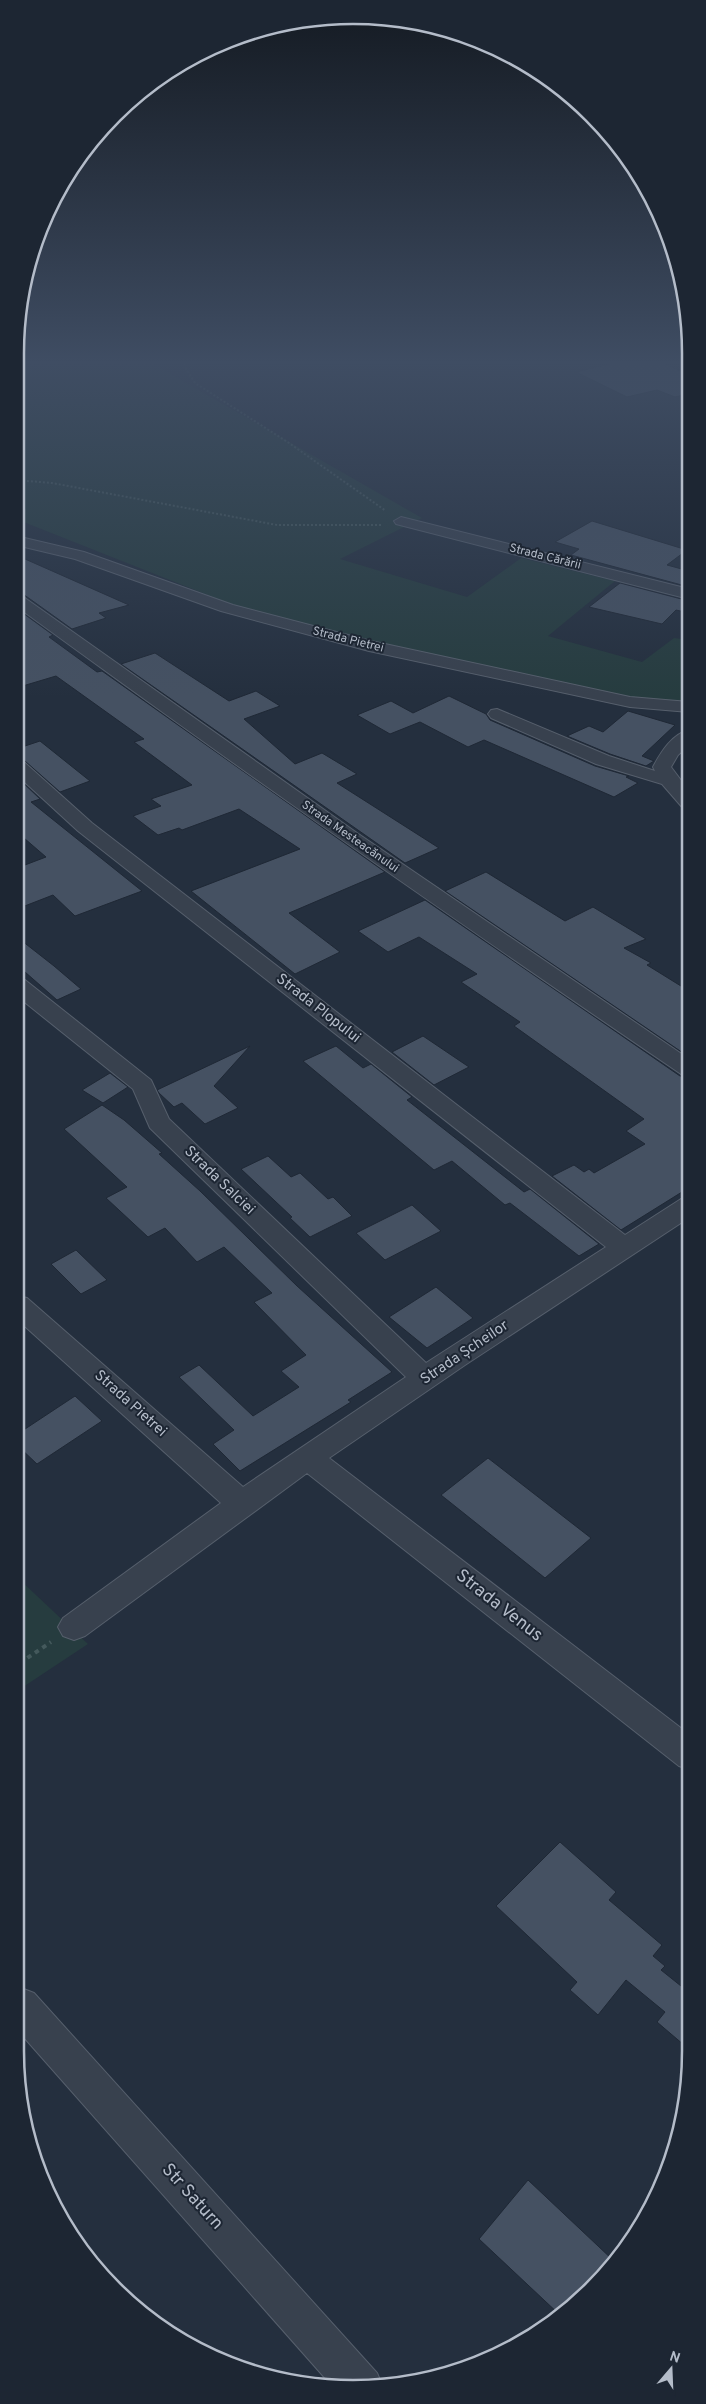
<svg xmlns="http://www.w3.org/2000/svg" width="706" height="2404" viewBox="0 0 706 2404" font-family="Overpass,sans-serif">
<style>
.green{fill:#263c3f}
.building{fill:#455162;stroke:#1f2835}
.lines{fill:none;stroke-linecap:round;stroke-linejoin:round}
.minor-casing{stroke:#565f6c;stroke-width:2}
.path-far1{stroke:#44595c;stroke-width:2;stroke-dasharray:2 2;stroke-linecap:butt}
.path{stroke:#44595c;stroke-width:4;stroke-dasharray:4.5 4.5;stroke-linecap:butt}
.minor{fill:#38414e;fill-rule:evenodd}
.labels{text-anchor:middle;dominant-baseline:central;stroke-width:4;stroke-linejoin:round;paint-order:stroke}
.far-street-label{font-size:12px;fill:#b4bcc9;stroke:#1d2633}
.street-label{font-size:15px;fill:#b4bcc9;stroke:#1d2633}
.near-street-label{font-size:18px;fill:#b4bcc9;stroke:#1d2633}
.rim{fill:none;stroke:#b4bcc9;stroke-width:2.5}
</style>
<rect width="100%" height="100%" fill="#242f3e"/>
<path class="green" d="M15 361H148L422 518 340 559 467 597 521 558 615 581 548 636 642 662 674 638 689 640V703L641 700 380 644 243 609 16 519Z
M19 1579 88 1644 20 1689Z"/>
<path class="building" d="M622 361H658L688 374V394L675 397 657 390 627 397 576 372Z
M592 521 687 550 667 565 689 571V587L571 555 579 549 555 542Z
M16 555 129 605 99 613 106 618 72 629 23 594 16 592Z
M620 583 689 601V613L676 610 662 624 589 607Z
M16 608 53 635 49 637 97 672 102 671 385 872 289 913 340 952 295 974 191 891 300 849 239 809 182 830 179 828 158 835 133 816 161 806 151 799 192 785 134 742 144 739 56 676 16 688Z
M155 653 229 701 256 691 280 706 244 719 295 764 322 753 357 774 337 783 439 848 405 863 121 664Z
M449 696 486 714 490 720 595 766 629 776 626 777 638 783 614 797 484 740 468 747 420 722 390 734 357 715 391 701 413 713Z
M628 711 675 725 642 756 654 761 646 766 610 754 567 736 589 726 603 732Z
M40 741 90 781 60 792 25 761 16 759V749Z
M17 777 40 799 31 802 142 891 75 916 53 895 17 909V868L46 857 17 832Z
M486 872 565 921 593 907 646 939 624 948 651 963 647 965 689 991V1057L445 891Z
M425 900 680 1076 689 1078 690 1187 621 1230 552 1176 574 1165 584 1172 589 1169 594 1173 645 1144 626 1131 644 1119 514 1026 520 1022 461 982 477 974 419 937 388 952 358 931Z
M17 937 54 966 81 989 57 1000 17 965Z
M423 1036 469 1067 434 1085 392 1052Z
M250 1046 214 1086 238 1108 205 1124 182 1103 174 1107 159 1093 157 1090Z
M336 1046 363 1068 371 1064 412 1097 407 1100 524 1192 530 1189 599 1244 579 1256 510 1203 505 1205 452 1161 434 1170 303 1061Z
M110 1073 128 1087 103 1103 82 1090Z
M102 1105 124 1120 162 1153 159 1154 200 1191 297 1286 392 1372 348 1400 351 1402 240 1471 213 1444 234 1430 179 1377 199 1365 253 1416 299 1387 281 1371 306 1355 254 1302 272 1293 224 1247 197 1262 165 1228 148 1237 106 1198 127 1187 64 1129Z
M268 1156 291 1177 300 1173 328 1199 333 1197 352 1216 310 1237 290 1218 292 1217 241 1169Z
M412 1205 441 1231 385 1260 356 1233Z
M76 1250 107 1280 81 1294 51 1264Z
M436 1287 473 1318 427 1348 389 1317Z
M75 1396 102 1421 37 1464 19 1447V1433Z
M488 1458 591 1538 545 1578 441 1495Z
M560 1842 616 1892 609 1900 662 1945 653 1956 665 1966 661 1970 691 1994V2051L657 2022 665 2012 626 1980 598 2015 570 1990 577 1982 496 1906Z
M528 2180 615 2262 592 2290 561 2316 479 2239Z"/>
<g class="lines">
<defs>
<path id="minor" d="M675 361H688V368Z
M401 517 689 589V599L396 524 394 521Z
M16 536 84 552 233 605 371 641 630 697 689 702V712L630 707 369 651 221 611 75 559 16 545Z
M16 594 22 596 357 833 689 1059V1076L681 1074C457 922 235 766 16 606Z
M497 709 609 756 655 771 653 767C661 752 672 734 689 730V745L678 755 671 767 689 791V809L682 807 662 784 596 764 491 718 488 714 491 710Z
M16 761 24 762 92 823 625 1235 681 1199 690 1197V1217L465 1365 329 1458 690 1735 691 1770 679 1766 307 1473 85 1636 74 1640 63 1636 58 1627 63 1618 221 1503 19 1321 18 1296 27 1298 243 1487 406 1377 150 1128 133 1089 17 996V979L25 980 151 1080 169 1119 426 1363 606 1247 78 831 17 775Z
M21 1988 34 1993 377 2373 383 2387H333L21 2034Z"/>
</defs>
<use href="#minor" class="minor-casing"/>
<path class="path-far1" d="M181 361 195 383 289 443 386 511
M15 480 52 483 277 525H381"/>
<path class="path" d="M20 1663 51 1642"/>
<use href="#minor" class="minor"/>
</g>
<linearGradient id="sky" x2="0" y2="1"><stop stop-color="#141a22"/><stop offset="0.52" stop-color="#3f4d63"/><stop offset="1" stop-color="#3f4d63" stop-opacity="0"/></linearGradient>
<rect width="706" height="697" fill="url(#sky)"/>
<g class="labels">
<g class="far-street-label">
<text transform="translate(545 557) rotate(14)">Strada Cărării</text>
<text transform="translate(348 640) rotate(14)">Strada Pietrei</text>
<text transform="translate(350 837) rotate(35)">Strada Mesteacănului</text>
</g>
<g class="street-label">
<text transform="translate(318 1009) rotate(38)">Strada Plopului</text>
<text transform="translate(219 1181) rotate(44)">Strada Salciei</text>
<text transform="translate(465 1353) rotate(-34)">Strada Șcheilor</text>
<text transform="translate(130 1404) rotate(42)">Strada Pietrei</text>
</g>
<g class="near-street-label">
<text transform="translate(499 1606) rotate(38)">Strada Venus</text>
<text transform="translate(192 2197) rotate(48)">Str Saturn</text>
</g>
</g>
<path d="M0 0H706V2404H0ZM353 24H353A329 329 0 0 1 682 353V2051A329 329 0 0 1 353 2380H353A329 329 0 0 1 24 2051V353A329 329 0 0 1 353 24Z" fill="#1d2633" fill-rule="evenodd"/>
<path class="rim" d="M353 24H353A329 329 0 0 1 682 353V2051A329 329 0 0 1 353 2380H353A329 329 0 0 1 24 2051V353A329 329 0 0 1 353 24Z"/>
<g transform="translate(671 2369) rotate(19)" stroke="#1d2633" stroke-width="4" paint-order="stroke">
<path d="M0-4L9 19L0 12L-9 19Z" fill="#b4bcc9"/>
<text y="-8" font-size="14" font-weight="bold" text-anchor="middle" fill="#b4bcc9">N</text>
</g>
</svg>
